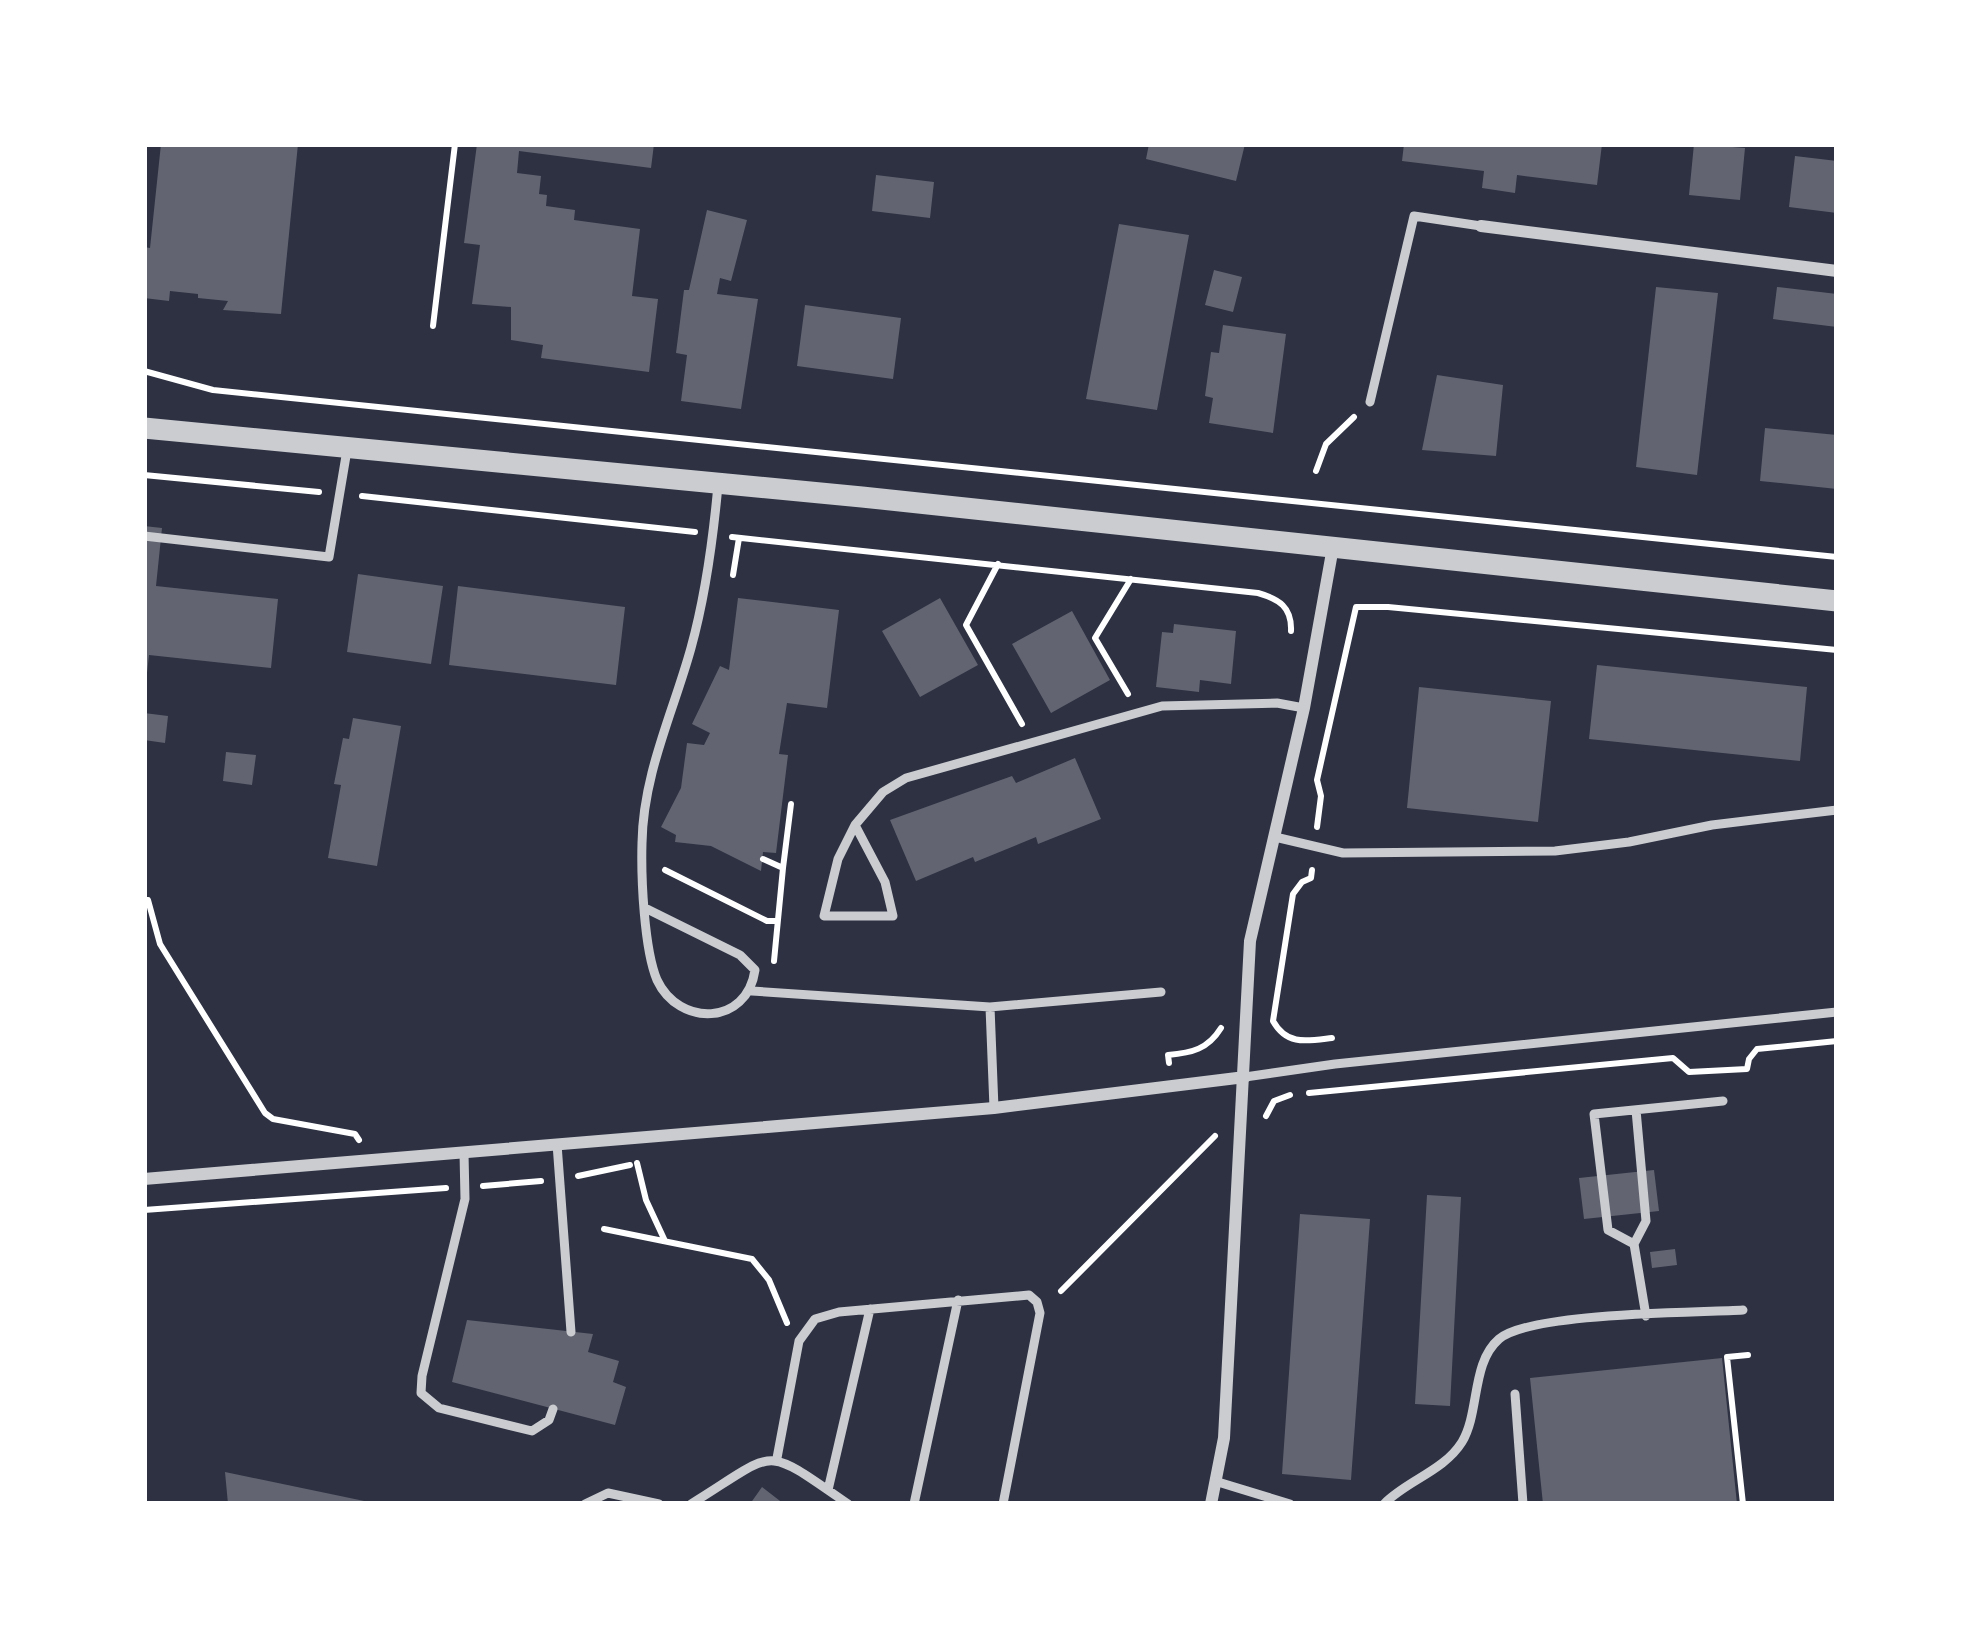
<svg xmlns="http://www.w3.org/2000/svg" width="1981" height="1648" viewBox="0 0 1981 1648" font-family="'Varela Round',sans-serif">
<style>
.building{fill:#626471}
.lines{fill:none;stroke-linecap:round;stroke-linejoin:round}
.path{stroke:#fff;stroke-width:6}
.service{stroke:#caccd0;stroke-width:9}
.minor{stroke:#caccd0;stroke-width:12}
.tertiary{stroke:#caccd0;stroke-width:21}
</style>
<rect width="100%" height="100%" fill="#2d3142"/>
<path class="building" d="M161 144H298L281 314 223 310 228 301 198 298V294L170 291 169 301 144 298V247L150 248Z
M477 144H654L651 168 519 151 517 173 541 176 539 194 547 195 546 206 575 210 574 220 640 229 632 296 658 299 649 372 541 358 543 345 511 340V307L472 304 480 245 464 243Z
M1149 144H1245L1236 181 1146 159Z
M1404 144H1602L1597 185 1517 175 1515 193 1482 188 1484 171 1402 161Z
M1694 144 1745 148 1740 200 1689 195Z
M1795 156 1837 161V213L1789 207Z
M876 175 934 182 930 218 872 211Z
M707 210 747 220 731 281 720 278 717 294 758 299 741 409 681 401 687 355 676 353 684 290H689Z
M1119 224 1189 235 1157 410 1086 399Z
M1214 270 1242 277 1233 312 1205 305Z
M1656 287 1718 293 1697 475 1636 467Z
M1777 287 1837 294V327L1773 319Z
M805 305 901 318 893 379 797 366Z
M1223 325 1286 334 1273 433 1209 423 1213 398 1205 396 1211 352 1219 353Z
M1437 375 1503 385 1496 456 1422 450Z
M1765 428 1837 435V489L1760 481Z
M144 526 162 528 156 586 278 599 271 668 149 655 147 673 144 672Z
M358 574 443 586 431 664 347 652Z
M458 586 625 607 616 685 449 665Z
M738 598 839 610 827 708 787 703 779 754 788 755 776 853 763 852 761 871 711 846 675 842 676 835 661 827 681 788 687 743 704 745 710 733 692 724 720 666 729 670Z
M940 598 978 665 920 697 882 631Z
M1072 611 1110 680 1051 713 1012 644Z
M1174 624 1236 631 1231 684 1200 680 1199 692 1156 687 1162 632 1173 633Z
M1597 665 1807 687 1800 761 1589 739Z
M1419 687 1551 701 1538 822 1407 808Z
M144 713 168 716 165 743 144 740Z
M353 718 401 726 377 866 328 858 341 785 334 784 343 738 349 739Z
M226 752 256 755 252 785 223 781Z
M1075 758 1101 819 1038 844 1036 837 975 862 973 857 916 881 890 820 1012 776 1016 783Z
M1654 1170 1659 1211 1584 1219 1579 1178Z
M1427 1195 1461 1197 1450 1406 1415 1404Z
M1300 1214 1370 1219 1351 1480 1282 1474Z
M1675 1249 1677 1265 1652 1268 1650 1252Z
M467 1320 593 1334 588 1352 619 1361 613 1382 626 1387 615 1425 452 1382Z
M1722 1358 1737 1504H1543L1530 1378Z
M225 1472 369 1502 368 1504H228Z
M762 1487 784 1504H750Z"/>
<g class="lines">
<path class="path" d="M433 326 455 144
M144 371 213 390 1837 557
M1316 471 1326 444 1354 417
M144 475 319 492
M362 496 695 532
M732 537 1258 593C1279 599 1292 607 1291 631
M998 564 966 625 1022 724
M733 575 739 538
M1128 694 1095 638 1131 579
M1317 827 1321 796 1317 780 1356 607H1388L1837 650
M763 859 783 868 774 961
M783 868 791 804
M665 870 767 921H776
M1312 870 1311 878 1302 882 1293 894 1273 1021C1287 1046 1307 1041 1332 1038
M148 900 160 944 265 1113 273 1119 355 1134 359 1140
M1169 1063 1168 1055C1192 1053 1208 1049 1221 1028
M1309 1093 1673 1058 1689 1072 1747 1069 1749 1059 1757 1049 1837 1041
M1266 1116 1274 1101 1290 1095
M637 1163 646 1200 665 1241
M578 1176 630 1165
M483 1186 541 1181
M144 1210 446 1188
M604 1229 752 1259 769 1280 787 1323
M1061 1291 1215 1136
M1743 1504 1727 1357 1748 1355"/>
<path class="service" d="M1370 402 1414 216 1481 226
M144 536 329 557 347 450
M855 825 838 859 824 916H893L885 882 855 825 883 792 906 778 1162 706 1277 703 1304 708
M1275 837 1343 853 1555 851 1629 842 1712 825 1837 810
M647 909 740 955 755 970C747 1026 679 1027 657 980 644 949 641 877 642 843 643 774 673 713 691 648 706 594 713 540 718 485
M752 991 990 1007 1161 992
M990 1007 994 1108
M1245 1077 1335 1064 1837 1012
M1636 1110 1646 1221 1634 1244 1646 1316
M557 1144 571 1332
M464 1153 465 1199 422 1376 421 1393 439 1408 532 1431 549 1420 553 1409
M1634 1244 1608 1230 1594 1114 1723 1101
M1515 1394 1523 1504
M777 1458 799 1341 815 1319 839 1312 1029 1295 1037 1302 1040 1313 1003 1504
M1218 1482 1290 1504
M828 1490 870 1309
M585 1504 608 1493 659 1504
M691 1504C779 1450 760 1443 848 1504
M914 1504 958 1300
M1384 1504C1406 1481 1444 1471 1462 1442 1480 1412 1471 1363 1499 1339 1532 1312 1694 1313 1743 1310"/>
<path class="minor" d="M1481 226 1837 271
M144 1179 994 1108 1245 1077
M1211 1504 1224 1438 1250 941 1304 708 1333 547"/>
<path class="tertiary" d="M144 428 862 497 1837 601"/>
</g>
<rect width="1981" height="1648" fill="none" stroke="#ffffff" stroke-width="294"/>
</svg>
